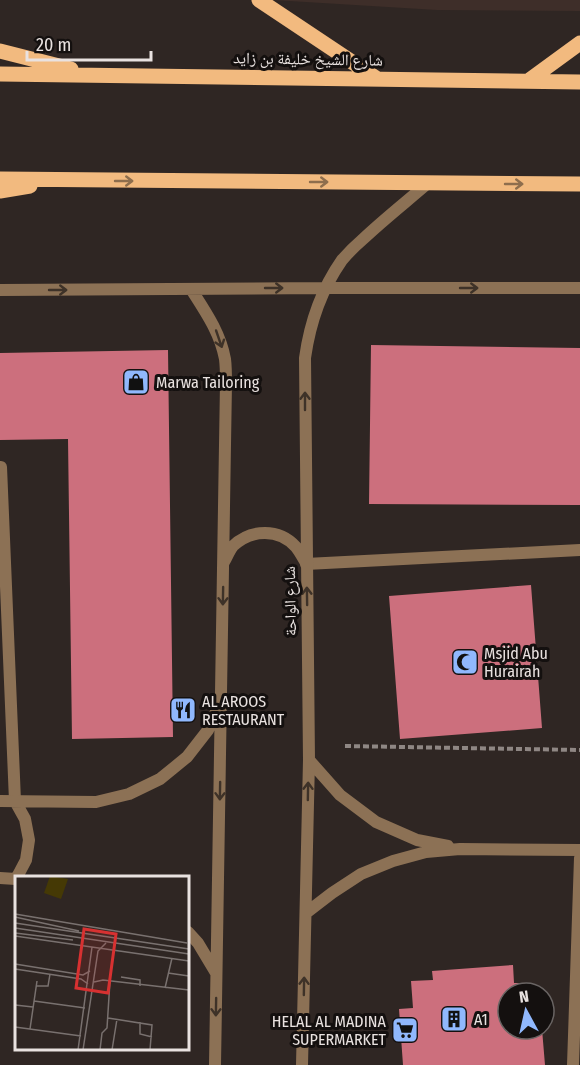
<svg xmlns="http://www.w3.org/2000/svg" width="580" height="1065" viewBox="0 0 580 1065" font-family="'Fira Sans Condensed','Noto Naskh Arabic',sans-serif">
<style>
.built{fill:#3e2e29}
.building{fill:#cc6f7d}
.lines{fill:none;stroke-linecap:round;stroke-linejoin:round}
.path{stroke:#8f8784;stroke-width:4;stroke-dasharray:6 3;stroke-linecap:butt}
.lane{stroke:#8c7155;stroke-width:12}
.street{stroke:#8c7155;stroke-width:12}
.primary{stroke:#f2ba7f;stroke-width:15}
.oneway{stroke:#8e6e4d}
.oneway2{stroke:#3e3228}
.labels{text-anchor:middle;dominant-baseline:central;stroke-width:6;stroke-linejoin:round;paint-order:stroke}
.street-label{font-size:16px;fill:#e9e2e0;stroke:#14100f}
.poi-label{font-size:16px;fill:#e9e2e0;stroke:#14100f;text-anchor:start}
.inset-road{fill:none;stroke:#79716f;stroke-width:1.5}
.view{fill:#d73131;fill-opacity:0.15;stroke:#d73131;stroke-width:3}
.inset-edge{fill:none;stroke:#e9e2e0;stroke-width:3}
</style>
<rect width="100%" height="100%" fill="#2f2623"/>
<path class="built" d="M273 0H580V11L437 10Z"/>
<path class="building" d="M371 345 580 348V505L369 504Z
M168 350 173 737 72 739 68 439 0 440V353Z
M531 585 542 728 400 739 389 596Z
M513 965 514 983H525L526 993H508V1029H542L545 1065H403L399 1009 413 1008 411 981 433 980 432 971Z"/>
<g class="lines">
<path class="path" d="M345 746 580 750"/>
<path class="lane" d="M1 467 15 801
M306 564 580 550"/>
<path class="street" d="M191 289C205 311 220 332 225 359 226 367 226 375 226 383L215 1065
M0 290 326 288H580
M224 562C227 557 229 551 233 546 251 529 279 528 296 547 300 552 303 558 306 563
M309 760 340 795 376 822 417 840 448 846
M0 801 96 802 129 794 160 779 187 757 208 730 219 705
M15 801 25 819 29 840 26 860 16 879
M0 878 16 879
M306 913 332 893 361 874 393 861 426 852 460 849 580 850
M188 932 198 943 216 973
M302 1065 309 760 305 358C310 322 321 290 342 260 348 253 355 246 362 240 383 220 406 202 428 183
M573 1065 580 858"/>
<path class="primary" d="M259 0 376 78
M0 51 71 69
M0 74 580 82
M528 81 580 43
M0 179 580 184
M0 191 30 186"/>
</g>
<defs><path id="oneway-shaft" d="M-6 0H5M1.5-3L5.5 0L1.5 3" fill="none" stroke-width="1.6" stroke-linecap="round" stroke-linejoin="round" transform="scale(1.5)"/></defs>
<g class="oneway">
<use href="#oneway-shaft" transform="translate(124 181)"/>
<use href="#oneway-shaft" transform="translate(319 182)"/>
<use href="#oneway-shaft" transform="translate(514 184)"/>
</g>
<g class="oneway2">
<use href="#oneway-shaft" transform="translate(274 288)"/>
<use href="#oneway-shaft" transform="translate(469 288)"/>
<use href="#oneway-shaft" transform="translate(58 290)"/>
<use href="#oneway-shaft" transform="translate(219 339) rotate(71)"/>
<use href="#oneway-shaft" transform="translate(305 401) rotate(-90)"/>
<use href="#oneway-shaft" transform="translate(223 596) rotate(91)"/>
<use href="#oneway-shaft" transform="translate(307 596) rotate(-91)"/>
<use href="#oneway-shaft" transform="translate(220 791) rotate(91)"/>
<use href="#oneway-shaft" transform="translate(308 791) rotate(-89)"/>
<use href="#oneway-shaft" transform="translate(304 986) rotate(-89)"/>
<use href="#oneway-shaft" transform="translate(216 1007) rotate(91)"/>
</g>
<defs>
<symbol id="shop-square" viewBox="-11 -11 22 22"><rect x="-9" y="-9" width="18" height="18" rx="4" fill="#90b8fd" stroke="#14100f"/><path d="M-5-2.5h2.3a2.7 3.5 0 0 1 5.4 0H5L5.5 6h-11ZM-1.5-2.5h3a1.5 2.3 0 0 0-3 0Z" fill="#111"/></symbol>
<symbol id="mosque-square" viewBox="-11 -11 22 22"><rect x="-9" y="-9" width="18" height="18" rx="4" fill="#90b8fd" stroke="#14100f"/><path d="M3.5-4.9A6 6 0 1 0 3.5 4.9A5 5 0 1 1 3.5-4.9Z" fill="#111"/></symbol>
<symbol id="restaurant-square" viewBox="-11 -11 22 22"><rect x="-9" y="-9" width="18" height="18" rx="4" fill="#90b8fd" stroke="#14100f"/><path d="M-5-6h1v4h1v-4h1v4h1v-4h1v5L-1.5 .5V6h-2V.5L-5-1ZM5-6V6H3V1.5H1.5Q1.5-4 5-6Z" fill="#111"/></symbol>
<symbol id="building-square" viewBox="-11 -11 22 22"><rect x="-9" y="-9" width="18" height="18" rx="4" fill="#90b8fd" stroke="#14100f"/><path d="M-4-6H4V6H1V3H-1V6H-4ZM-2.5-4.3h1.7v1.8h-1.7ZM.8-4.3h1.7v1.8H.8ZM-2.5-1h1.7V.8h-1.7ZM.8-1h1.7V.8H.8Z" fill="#111"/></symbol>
<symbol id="supermarket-square" viewBox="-11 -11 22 22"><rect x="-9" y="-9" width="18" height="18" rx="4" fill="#90b8fd" stroke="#14100f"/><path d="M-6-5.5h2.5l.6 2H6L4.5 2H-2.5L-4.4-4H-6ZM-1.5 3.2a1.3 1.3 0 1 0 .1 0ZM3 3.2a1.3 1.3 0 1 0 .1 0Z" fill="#111"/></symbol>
</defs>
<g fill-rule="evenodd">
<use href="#shop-square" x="121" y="367" width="30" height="30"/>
<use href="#mosque-square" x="450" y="647" width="30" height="30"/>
<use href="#restaurant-square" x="168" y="695" width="30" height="30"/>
<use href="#building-square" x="439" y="1004" width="30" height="30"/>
<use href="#supermarket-square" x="390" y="1015" width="30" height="30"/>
</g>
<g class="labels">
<g class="street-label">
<text transform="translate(308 59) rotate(1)">شارع الشيخ خليفة بن زايد</text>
<text transform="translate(290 601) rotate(-91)">شارع الواحة</text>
</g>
<g class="poi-label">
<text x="156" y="382">Marwa Tailoring</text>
<text x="484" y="653">Msjid Abu<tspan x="484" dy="18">Hurairah</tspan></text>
<text x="202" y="701">AL AROOS<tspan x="202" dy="18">RESTAURANT</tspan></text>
<text x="474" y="1019">A1</text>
<text x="386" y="1021" text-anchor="end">HELAL AL MADINA<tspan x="386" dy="18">SUPERMARKET</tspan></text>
</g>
</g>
<g transform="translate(15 876)">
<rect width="174" height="174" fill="#2f2623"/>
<path d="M35 0 53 3 46 23 29 17Z" fill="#453905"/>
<path class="inset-road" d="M0 38 172 67M0 41 64 55M0 47 174 73M0 52 174 78M0 57 58 64M0 60 174 85M0 88 68 99 75 95M0 93 66 103 73 108M153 97 174 100M106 101 125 104V110M79 106 88 104 174 114M21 110H33L35 98M150 112 157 82M19 125 70 132M0 129 18 131M93 142 137 149 135 174M125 146V158L137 161M0 151 66 160M15 153 22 105M63 174 77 71M68 174 83 75 91 67M85 174 87 157 92 152 95 105M97 174 102 143"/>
<path class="view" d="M69 53 101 58 93 117 61 112Z"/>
<rect width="174" height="174" class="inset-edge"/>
</g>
<g transform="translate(526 1011) rotate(352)"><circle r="28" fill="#14100f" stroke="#696463" stroke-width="1.5"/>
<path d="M0-4.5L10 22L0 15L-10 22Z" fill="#90b8fd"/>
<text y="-9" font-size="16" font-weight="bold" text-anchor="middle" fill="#e9e2e0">N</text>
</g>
<path d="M27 51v9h124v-9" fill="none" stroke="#e9e2e0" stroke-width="3"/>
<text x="36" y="51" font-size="18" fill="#e9e2e0" stroke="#14100f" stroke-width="4.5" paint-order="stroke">20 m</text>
</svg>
